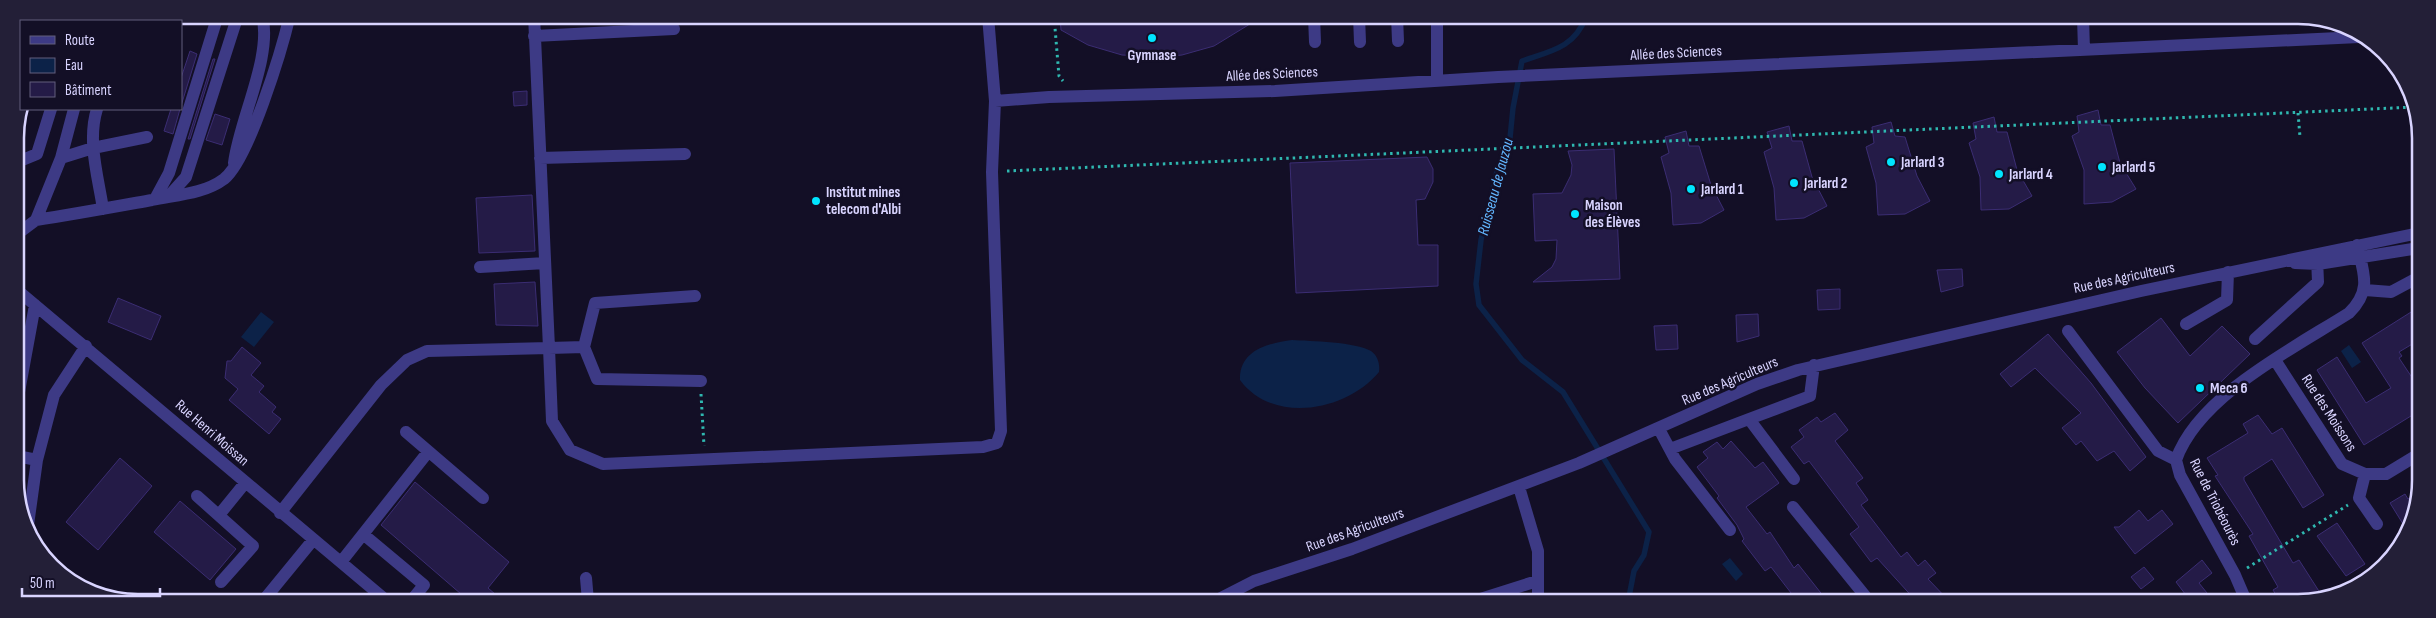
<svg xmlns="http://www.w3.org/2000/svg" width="2436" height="618" viewBox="0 0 2436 618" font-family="'Sofia Sans Condensed',sans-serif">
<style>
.water{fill:#0c2248}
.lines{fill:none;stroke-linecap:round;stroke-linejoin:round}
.stream{stroke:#0c2248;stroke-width:5.5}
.building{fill:#241b47;stroke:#3b2d73}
.path{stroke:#2fb8b0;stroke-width:3;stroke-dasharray:2.5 4;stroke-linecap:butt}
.minor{stroke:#3d3a85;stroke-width:12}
.poi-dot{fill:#00e5ff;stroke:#130f26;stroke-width:2}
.labels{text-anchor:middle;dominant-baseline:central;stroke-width:5;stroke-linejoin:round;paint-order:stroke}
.street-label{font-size:15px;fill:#d9d4ff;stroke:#130f26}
.poi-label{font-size:15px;font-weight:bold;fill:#d9d4ff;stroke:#130f26;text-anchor:start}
.water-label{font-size:16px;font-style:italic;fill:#62b6ff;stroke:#130f26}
.rim{fill:none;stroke:#d9d4ff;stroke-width:2.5}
</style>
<rect width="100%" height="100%" fill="#130f26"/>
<path class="water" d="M261 312 274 322 254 347 241 337Z
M1292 340C1310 341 1356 342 1371 351 1378 356 1380 364 1379 372 1347 411 1273 425 1240 380 1239 350 1269 343 1292 340Z
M2349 345 2361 362 2352 368 2341 351Z
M1730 558 1743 574 1736 581 1722 564Z"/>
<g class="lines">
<path class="stream" d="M1586 17C1574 48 1551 51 1522 61L1513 108 1510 138 1497 171 1481 240 1476 284 1479 305 1522 360 1563 392 1649 532 1644 555 1634 571 1628 602"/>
</g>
<path class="building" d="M1060 16H1263L1214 46 1182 55 1162 57 1122 55 1088 45 1061 30Z
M190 51 197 54 181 106V78Z
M213 59H215L190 139H188Z
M527 91V105L514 106 513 92Z
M171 109H180L173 134 164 131Z
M2098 110 2101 125H2110L2120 163 2136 189 2112 202 2084 204V170L2072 136 2079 132 2077 116Z
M215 114 230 119 222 145 206 140Z
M1994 117 1997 132H2007L2017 170 2032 196 2009 209 1981 210 1980 177 1969 143 1976 139 1973 123Z
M1891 122 1895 136 1905 137 1917 176 1930 201 1905 214 1878 215 1876 183 1866 147 1874 143 1872 127Z
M1789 126 1792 141H1802L1812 177 1827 206 1804 218 1776 220 1774 188 1764 152 1772 148 1767 132Z
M1686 131 1689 146H1699L1711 185 1724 210 1701 223 1673 225 1671 193 1661 157 1669 153 1665 137Z
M1614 149 1620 279 1533 282 1552 267 1556 259 1557 240 1535 241 1533 194 1562 193 1571 175 1572 165 1568 151Z
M1427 157 1433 169V182L1425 199 1416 200 1418 245H1438V286L1296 293 1290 163Z
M532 195 535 251 479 253 476 198Z
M1962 269 1963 286 1941 292 1937 270Z
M535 282 538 326 496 325 494 284Z
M1840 289V309L1818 310 1817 290Z
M118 298 161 316 151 340 108 322Z
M2419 307V340L2399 352 2402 356 2399 358 2419 388V411L2364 445 2317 370 2337 357 2366 403 2391 388 2362 343Z
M1758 314 1759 336 1737 342 1736 315Z
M2161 318 2190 356 2222 326 2250 354 2178 423 2145 388 2117 352Z
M1677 325 1678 349 1656 350 1654 326Z
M2048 334 2091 383 2146 457 2130 471 2114 451 2097 461 2081 441 2076 445 2062 428 2081 413 2035 368 2011 387 2000 374Z
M242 347 261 363 251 375 264 386 259 392 276 407 272 412 281 419 269 434 229 400 238 389 225 378 227 361H231Z
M1835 413 1848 430 1835 441 1863 478 1856 483 1868 500 1861 505 1901 557 1907 552 1918 566 1925 560 1936 573 1928 579 1950 602H1917L1877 558 1871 562 1850 534 1859 527 1809 461 1804 464 1791 447 1804 437 1799 430 1817 417 1821 422Z
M2258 415 2272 434 2282 428 2324 495 2303 508 2272 459 2244 477V480L2293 563 2299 560 2324 599 2306 603H2281L2273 590 2278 587 2249 536 2253 534 2215 476 2218 475 2207 458 2248 433 2243 424Z
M1731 441 1755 468 1763 462 1779 483 1746 507 1767 534 1770 532 1794 568 1798 564 1828 602H1798L1771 567 1765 571 1742 541 1744 539 1737 525 1717 498 1719 496 1697 467 1708 458 1703 452 1717 442 1723 449Z
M120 458 152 486 98 550 66 522Z
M415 482 509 562 488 588 503 601H455L461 594 381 525Z
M2419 493V504L2408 532 2390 503 2405 494 2408 499Z
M180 501 236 549 210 580 154 532Z
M2139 510 2148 521 2162 510 2173 524 2135 554 2114 527H2119Z
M2337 523 2365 564 2346 576 2317 536Z
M2202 560 2212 573 2199 583 2215 603H2192L2176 582Z
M2144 567 2154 579 2141 589 2131 577Z"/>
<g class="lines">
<path class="path" d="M1054 16 1059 76 1063 81
M2298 113 2300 137
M1007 171 2415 107
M701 394 704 446
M2247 568 2348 505"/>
<path class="minor" d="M1314 16 1315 42
M1359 16 1360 42
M1397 16 1398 41
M1437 16V81
M2083 17 2084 50
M534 36 674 29
M995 101 1049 97 1275 91 1498 77 2359 37
M97 109C87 141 98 176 103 209
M61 158 93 148 147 137
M540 158 685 154
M15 163 37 154 51 109
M234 163C239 120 273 56 262 15
M168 197 186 177 238 15
M155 199 169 173 218 15
M36 220C75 214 113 207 152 200 176 195 204 194 224 179 249 159 282 49 290 15
M16 235 36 220 61 158 74 109
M2295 263 2318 264 2419 248
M480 267 545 263
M16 289 387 601
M2365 290 2391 292 2419 277
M2186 324 2227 300 2228 272
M2068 331 2158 451 2176 460 2180 475 2235 575 2247 603
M2255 339 2318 282 2317 258
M584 347 595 303 695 296
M2275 360 2342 464 2365 474H2386L2419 454
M701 381 597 379 584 347 549 348 552 421 570 450 603 464 983 447 997 443 1001 431 992 172 995 101 988 16
M17 403 35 305
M1749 419 1810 396 1814 365
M1659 429 1675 459 1730 530
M406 432 483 498
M1670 449 1749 419 1794 479
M17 456 37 460
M2176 460C2198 396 2294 348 2349 313 2372 290 2364 274 2357 245
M2365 474 2359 498 2377 524
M1519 487 1538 551V602
M197 496 253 546 221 582
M1793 507 1870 602
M280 513 381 385 407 360 427 351 549 348 534 15
M219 515 245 483
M28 525 37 460 54 395 86 346
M363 534 424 585 411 601
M341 562 428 452
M586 578 588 601
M263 601 313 540
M1213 602 1254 581 1352 549 1579 463 1757 384 1798 370 2141 291 2419 233
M1471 602 1537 581"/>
</g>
<g class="poi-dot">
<circle cx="1152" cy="38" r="5"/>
<circle cx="1891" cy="162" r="5"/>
<circle cx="2102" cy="167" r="5"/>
<circle cx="1999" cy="174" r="5"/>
<circle cx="1794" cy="183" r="5"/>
<circle cx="1691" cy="189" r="5"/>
<circle cx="816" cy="201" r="5"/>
<circle cx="1575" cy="214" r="5"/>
<circle cx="2200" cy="388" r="5"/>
</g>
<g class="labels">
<g class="street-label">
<text transform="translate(1676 53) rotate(-3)">Allée des Sciences</text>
<text transform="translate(1272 74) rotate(-3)">Allée des Sciences</text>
<text transform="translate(2124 278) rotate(-12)">Rue des Agriculteurs</text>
<text transform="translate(1730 381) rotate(-23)">Rue des Agriculteurs</text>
<text transform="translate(2329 413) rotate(57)">Rue des Moissons</text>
<text transform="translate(212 433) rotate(41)">Rue Henri Moissan</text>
<text transform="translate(2215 502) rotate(63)">Rue de Triobéourès</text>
<text transform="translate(1355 530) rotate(-20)">Rue des Agriculteurs</text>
</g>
<g class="poi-label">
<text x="1152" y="55" text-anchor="middle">Gymnase</text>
<text x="1901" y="162">Jarlard 3</text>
<text x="2112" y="167">Jarlard 5</text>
<text x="2009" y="174">Jarlard 4</text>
<text x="1804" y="183">Jarlard 2</text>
<text x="1701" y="189">Jarlard 1</text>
<text x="826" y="192">Institut mines<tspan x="826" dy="17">telecom d'Albi</tspan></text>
<text x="1585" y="205">Maison<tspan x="1585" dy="17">des Élèves</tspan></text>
<text x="2210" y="388">Meca 6</text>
</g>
<g class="water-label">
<text transform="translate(1496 187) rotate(-75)">Ruisseau de Jauzou</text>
</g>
</g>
<path d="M0 0H2436V618H0ZM138 24H2298A114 114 0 0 1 2412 138V480A114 114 0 0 1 2298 594H138A114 114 0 0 1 24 480V138A114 114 0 0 1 138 24Z" fill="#231f37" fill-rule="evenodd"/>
<path class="rim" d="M138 24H2298A114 114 0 0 1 2412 138V480A114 114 0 0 1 2298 594H138A114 114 0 0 1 24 480V138A114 114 0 0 1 138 24Z"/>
<rect x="20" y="20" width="162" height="90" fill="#130f26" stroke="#625e7d"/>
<rect x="30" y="36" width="25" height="8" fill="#3d3a85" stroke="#625e7d"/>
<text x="65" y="45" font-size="15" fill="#d9d4ff">Route</text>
<rect x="30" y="58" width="25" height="15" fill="#0c2248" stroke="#625e7d"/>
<text x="65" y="70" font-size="15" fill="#d9d4ff">Eau</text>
<rect x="30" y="82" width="25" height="15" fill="#241b47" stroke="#625e7d"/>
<text x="65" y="95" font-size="15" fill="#d9d4ff">Bâtiment</text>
<path d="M22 588v8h138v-8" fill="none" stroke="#d9d4ff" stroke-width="2.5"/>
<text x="30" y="588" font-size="15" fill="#d9d4ff" stroke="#130f26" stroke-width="4" paint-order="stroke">50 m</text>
</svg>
